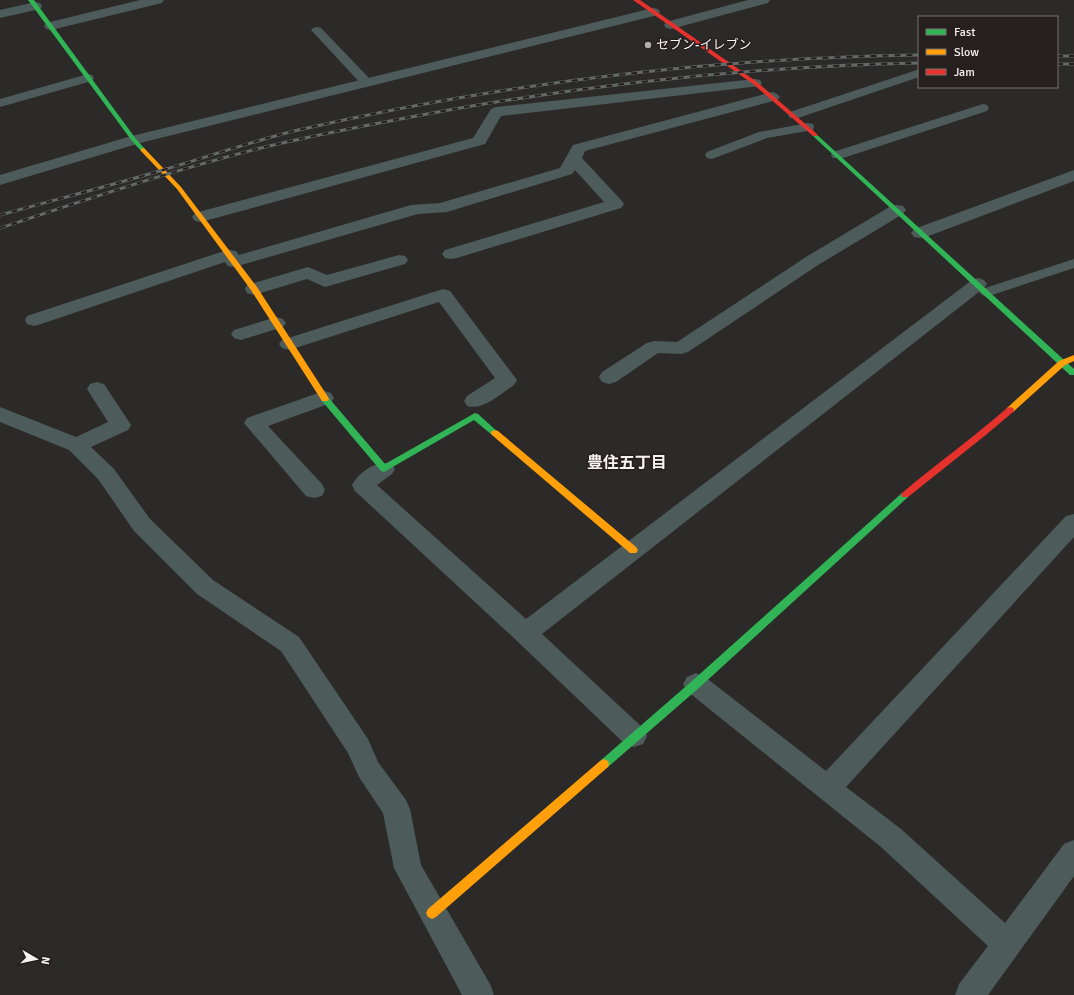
<svg xmlns="http://www.w3.org/2000/svg" width="1074" height="995" viewBox="0 0 1074 995" font-family="Signika,'Noto Sans JP',sans-serif">
<style>
.lines{fill:none;stroke-linecap:round;stroke-linejoin:round}
.lane{fill:#4e5b5b;fill-rule:evenodd}
.street{fill:#4e5b5b;fill-rule:evenodd}
.fast{fill:#30b455;fill-rule:evenodd}
.slow{fill:#ff9f0a;fill-rule:evenodd}
.jam{fill:#e5322d;fill-rule:evenodd}
.rail-casing{stroke:#636968;stroke-width:3}
.rail{stroke:#251f1d;stroke-width:2;stroke-dasharray:6;stroke-linecap:butt}
.poi-dot{fill:#b0adab;stroke:#251f1d;stroke-width:1.5}
.labels{text-anchor:middle;dominant-baseline:central;stroke-width:3;stroke-linejoin:round;paint-order:stroke}
.far-poi-label{font-size:13px;fill:#f7f3f2;stroke:#251f1d;text-anchor:start}
.neighbourhood-label{font-size:16px;font-weight:bold;fill:#f7f3f2;stroke:#251f1d}
</style>
<rect width="100%" height="100%" fill="#2c2a28"/>
<g class="lines">
<path class="lane" d="M317 27 321 28 371 80 373 83 371 86H363L313 32 311 30 313 28Z
M917 70 919 71V77L798 118H790L788 115 790 112Z
M88 74 92 75 94 78 92 81 0 107V99Z
M983 104 987 105 989 108 987 111 843 158H833L831 155 833 152Z
M808 123 813 124 814 127 813 130 767 138 712 159 707 158 705 155 707 152 759 132Z
M1074 259V268L992 295 987 297 982 295 979 292 982 289Z"/>
<path class="street" d="M140 0H164L162 3 51 30 46 29 44 26 46 23Z
M748 0H770L768 3 671 29 666 28 664 25 666 22Z
M35 2 40 3 42 6 40 9 0 18V10Z
M653 8 658 9 660 12 658 15 140 143 0 185V175L128 137Z
M755 79 760 80 762 83 760 86 501 116 485 144 201 222 195 221 192 217 195 213 473 138 491 109 496 107Z
M772 92 777 94 780 97 777 100 585 151 582 158 621 200 624 204 621 208 457 258 451 259 445 258 442 254 445 250 604 202 575 170 572 174 447 212 418 214 234 267 228 266 225 262 41 324 34 326 27 324 25 320 27 316 224 251 230 250 236 251 239 255 411 205 440 203 560 168 573 145Z
M1074 170V181L926 237 920 238 914 237 911 233 914 229Z
M897 205 903 206 906 210 903 214 818 265 688 352 681 354 658 353 616 382 609 384 602 382 599 377 602 372 647 343 654 341 677 342 806 257 891 206Z
M399 255 405 256 408 260 405 264 325 287 307 279 254 295 247 293 245 289 247 285 308 267 327 275Z
M978 278 984 280 987 284 984 288 542 634 643 728 647 736 643 744 634 747 625 744 516 640 355 491 352 485C359 472 377 459 392 464L395 469 392 474 377 485 526 619 972 280Z
M443 289 450 291 517 380 514 385C501 393 483 411 467 406L464 401 467 396 495 378 439 302 289 350 282 348 279 344 282 340Z
M276 317 283 319 286 323 283 327 241 340 234 338 231 334 234 330Z
M97 382 104 384 131 425 128 430 91 447 114 469 150 519 213 580 299 637 368 739 378 762 406 800 410 809 421 865 490 984 494 995H462L394 868 383 813 359 777 348 753 281 651 197 594 134 531 98 479 69 450 0 422V407L76 437 108 422 87 389 90 384Z
M324 391 331 393 334 398 331 403 268 426 322 484 325 490 322 496 314 498 306 496 244 423 247 418Z
M1074 514V537L846 787 901 829 1005 923 1064 844 1074 840V876L988 995H955L959 984 988 946 881 847 687 691 683 684 687 677 696 673 705 677 826 771 1066 516Z"/>
<path class="fast" d="M28 0H34L136 139 145 149V151H141L132 141Z
M815 133 1074 369V375H1070L813 136 812 135Z
M325 396 328 397 385 464 475 413 478 414 499 433 495 436 492 435 474 420 384 472 381 471 322 401 321 399 322 397Z
M905 492 909 495 908 497 700 687 608 767 604 769 600 767 599 764 600 761 692 681 902 493Z"/>
<path class="slow" d="M143 148 145 149 181 187 257 287 328 397 329 399 328 401H322L251 290 177 189 141 151V149Z
M1074 355V361L1065 365 1013 412H1007L1006 410 1007 408 1059 361Z
M495 430 498 431 636 547 638 550 636 553H630L492 435 491 433 492 431Z
M604 759 608 761 609 764 608 767 436 917 432 919 428 917 426 913 428 909 600 761Z"/>
<path class="jam" d="M633 0H640L757 82 817 134V136H813L753 84Z
M1010 407 1013 408 1014 410 1013 412 987 434 908 497H902L901 495 902 493C936 464 973 438 1007 408Z"/>
<defs>
<path id="rail" d="M1057 56H1074
M1057 64H1074
M0 215C54 200 109 186 163 170 207 157 250 142 294 131 499 84 709 58 919 55
M0 228C86 200 173 170 261 148 327 132 394 120 460 108 612 82 765 66 919 63"/>
</defs>
<use href="#rail" class="rail-casing"/>
<use href="#rail" class="rail"/>
</g>
<circle class="poi-dot" cx="648" cy="45" r="4"/>
<g class="labels">
<g class="far-poi-label">
<text x="656" y="45">セブン-イレブン</text>
</g>
<g class="neighbourhood-label">
<text x="627" y="463">豊住五丁目</text>
</g>
</g>
<rect x="918" y="16" width="140" height="72" fill="#251f1d" stroke="#797472"/>
<rect x="926" y="29" width="20" height="6" fill="#30b455" stroke="#797472"/>
<text x="954" y="36" font-size="12" fill="#f7f3f2">Fast</text>
<rect x="926" y="49" width="20" height="6" fill="#ff9f0a" stroke="#797472"/>
<text x="954" y="56" font-size="12" fill="#f7f3f2">Slow</text>
<rect x="926" y="69" width="20" height="6" fill="#e5322d" stroke="#797472"/>
<text x="954" y="76" font-size="12" fill="#f7f3f2">Jam</text>
<g transform="translate(36 959) rotate(99)" stroke="#251f1d" stroke-width="3" paint-order="stroke">
<path d="M0-3L7 15L0 10L-7 15Z" fill="#f7f3f2"/>
<text y="-6" font-size="11" font-weight="bold" text-anchor="middle" fill="#f7f3f2">N</text>
</g>
</svg>
